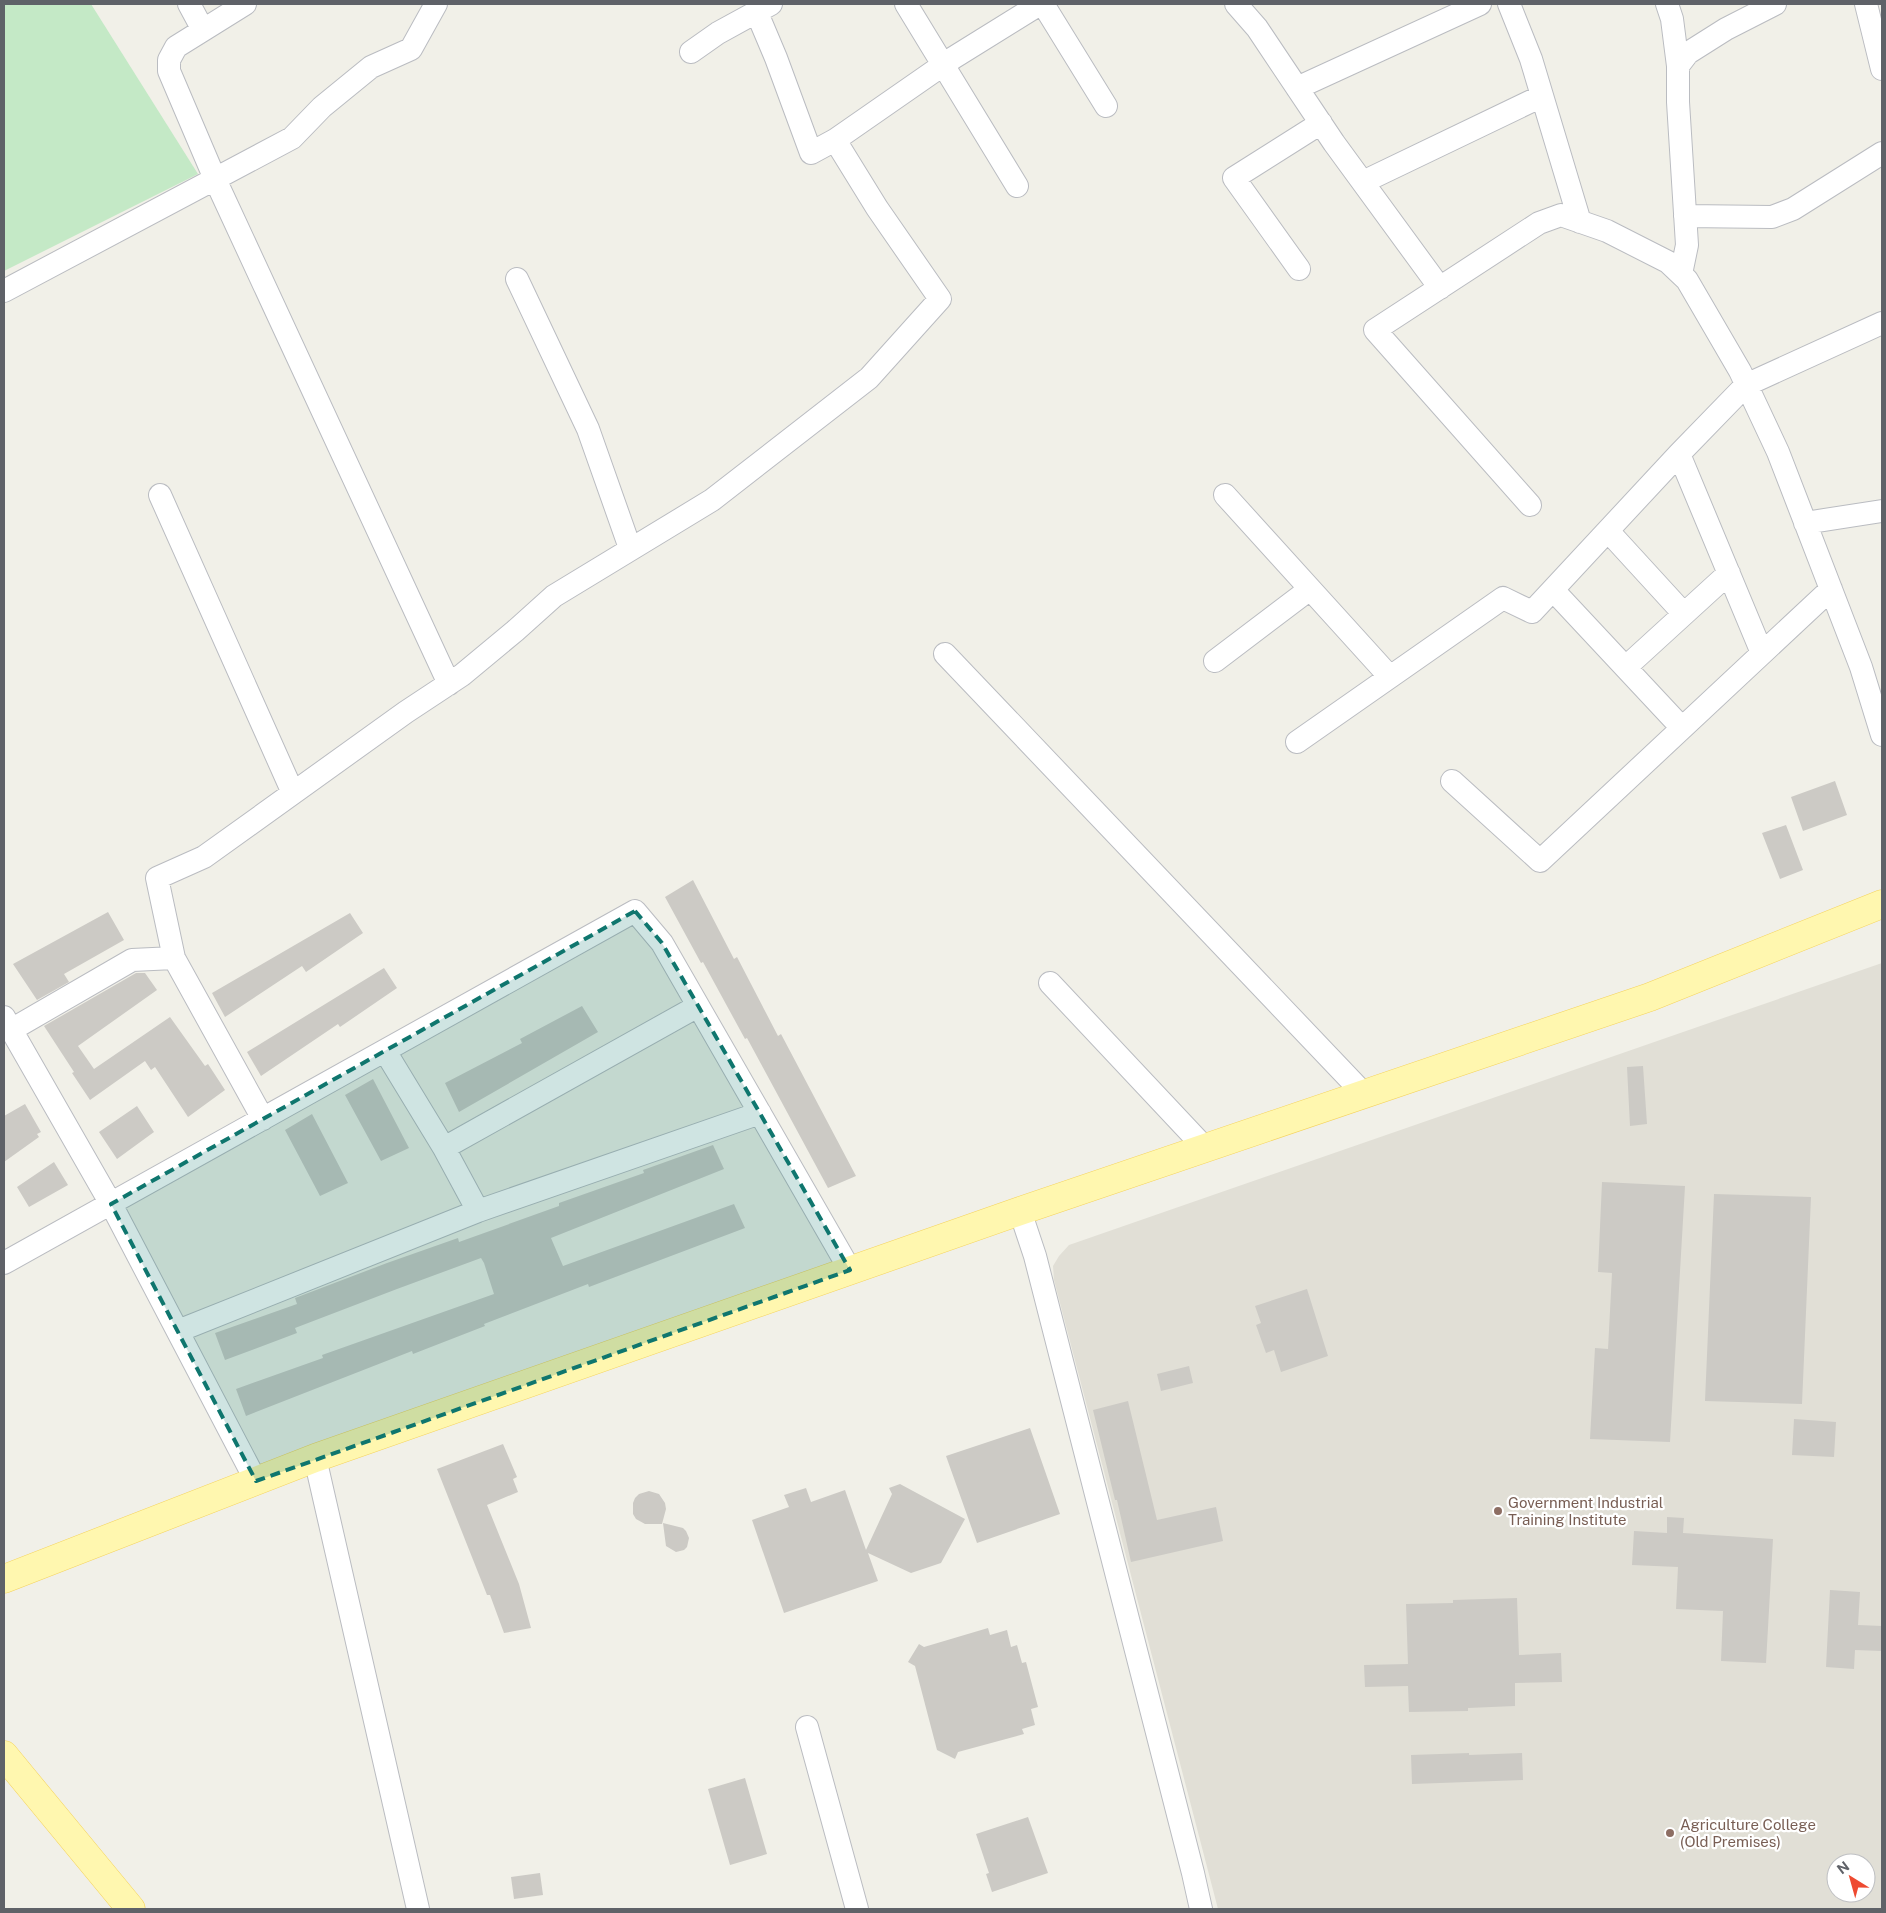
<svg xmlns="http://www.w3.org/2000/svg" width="1886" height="1913" viewBox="0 0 1886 1913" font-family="'Public Sans',sans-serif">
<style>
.education{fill:#e1dfd6;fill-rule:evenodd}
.green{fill:#c4e9c6}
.building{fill:#cccac5}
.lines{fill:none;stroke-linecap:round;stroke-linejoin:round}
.minor-casing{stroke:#babcc1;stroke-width:24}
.major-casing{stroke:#f5d35d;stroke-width:29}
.minor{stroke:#fff;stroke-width:22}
.major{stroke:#fff7af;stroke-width:28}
.marked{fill:#0f766e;fill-opacity:0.2;stroke:#0f766e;stroke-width:4;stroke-dasharray:10 6;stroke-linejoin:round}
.education-dot{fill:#8d6e63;stroke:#fff;stroke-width:2}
.labels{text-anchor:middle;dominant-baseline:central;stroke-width:4.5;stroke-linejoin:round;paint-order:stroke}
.education-label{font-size:15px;fill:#785e54;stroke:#fff;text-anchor:start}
</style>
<rect width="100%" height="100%" fill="#f1f0e8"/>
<path class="education" d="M1882 963V1909H1218L1054 1280 1053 1266 1059 1256 1069 1245ZM1836 1863H1866V1893H1836Z"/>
<path class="green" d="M4 4H91L198 174 4 271Z"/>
<path class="building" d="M1835 781 1847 815 1803 831 1791 797Z
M1786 825 1803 870 1780 879 1762 833Z
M693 880 734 959 737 957 778 1036 781 1034 856 1176 828 1188 747 1038 745 1039 703 962 701 963 665 897Z
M108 912 124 940 64 974 69 982 37 1000 13 964Z
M350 913 363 933 306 972 302 966 225 1017 212 993Z
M384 968 397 988 340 1027 338 1024 261 1076 247 1052Z
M136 973H145L157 990 78 1046 94 1069 170 1017 205 1066 208 1064 225 1090 188 1117 155 1067 151 1070 145 1061 90 1100 72 1073 74 1072 44 1026Z
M582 1006 598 1032 459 1112 445 1083 522 1043 520 1039Z
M1643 1066 1647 1124 1630 1126 1627 1067Z
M373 1079 409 1148 381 1161 345 1095Z
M25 1104 41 1132 37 1134 39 1137 4 1162V1116Z
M137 1106 154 1132 117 1159 99 1132Z
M312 1114 348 1183 320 1196 285 1130Z
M713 1145 724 1169 551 1238 563 1266 734 1204 745 1228 589 1287 588 1284 484 1324 485 1326 413 1354 412 1351 246 1416 236 1389 323 1358 322 1355 494 1294 484 1263 481 1258 397 1289 295 1328 297 1333 225 1360 215 1333 297 1304 295 1298 387 1263 458 1238 459 1242 559 1206V1203L644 1173 643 1170Z
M54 1162 68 1185 29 1207 17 1187Z
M1602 1182 1685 1186 1670 1442 1590 1439 1595 1348 1608 1349 1612 1273 1598 1272Z
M1714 1194 1811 1197 1802 1404 1705 1401Z
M1307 1289 1328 1356 1281 1372 1274 1350 1266 1353 1256 1325 1261 1323 1255 1306Z
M1189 1366 1193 1383 1161 1391 1157 1374Z
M1128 1401 1157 1520 1216 1507 1223 1541 1131 1562 1117 1500H1115L1093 1410Z
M1794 1419 1836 1422 1834 1457 1792 1455Z
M1030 1428 1060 1514 977 1543 946 1456Z
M503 1444 517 1477 513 1479 518 1492 487 1505 519 1584 531 1628 504 1633 490 1595H487L437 1469Z
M900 1484 965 1519 941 1563 911 1573 868 1553 878 1581 784 1613 752 1520 789 1507 784 1495 806 1488 811 1502 845 1490 866 1550 892 1494 889 1488Z
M649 1491 659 1494 665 1503 666 1509 662 1524H645L636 1519 633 1514V1503L635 1498 639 1494Z
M1667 1517 1684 1518 1683 1533 1773 1539 1766 1663 1721 1661 1723 1611 1676 1609 1678 1567 1632 1565 1634 1531 1667 1533Z
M663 1523 683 1528 686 1531 689 1538 687 1547 684 1550 676 1552 666 1546Z
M1830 1590 1860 1592 1858 1625 1882 1626V1651L1855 1650 1854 1669 1826 1667Z
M1517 1598 1519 1655 1561 1653 1562 1682 1515 1683V1706L1468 1708V1711L1409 1712 1408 1686 1365 1687 1364 1665 1408 1664 1406 1604 1453 1603V1600Z
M988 1628 990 1635 1007 1630 1011 1647 1017 1645 1022 1663 1026 1662 1038 1707 1031 1709 1035 1725 1022 1729 1024 1734 958 1752 955 1759 937 1750 915 1666 908 1662 919 1644 924 1647Z
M1469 1753V1755L1522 1753 1523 1780 1412 1784 1411 1755Z
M745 1778 767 1854 730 1865 708 1789Z
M1028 1817 1048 1873 992 1892 986 1874 989 1873 976 1834Z
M540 1873 543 1895 514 1899 511 1877Z"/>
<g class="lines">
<defs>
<path id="minor" d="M189 4 203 30
M245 4 176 47 169 60V71L215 179 449 684
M906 4 1017 186
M1043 4 1106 106
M1236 4 1257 28 1334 143 1440 288
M1509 4 1531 59 1580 222
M1667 4 1672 19 1678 66
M1866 4 1882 69
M757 13 776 58 811 153 835 140 953 58 1040 4
M691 52 718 33 771 4
M1297 88 1480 4
M1363 182 1542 96
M1685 216 1772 217 1793 209 1882 153
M1299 269 1234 178 1321 123
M1681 274 1687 245 1678 102V66L1688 53 1726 29 1775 4
M517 279 588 429 630 548
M4 291 292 138 322 107 371 67 411 49 436 4
M1679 454 1762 653
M160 495 293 793
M1225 495 1390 677
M1530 505 1375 330 1539 223 1561 215 1607 231 1668 262 1687 280 1740 371 1778 452 1861 667 1882 735
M1805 523 1882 511
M1608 531 1684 614
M1553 590 1682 728
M945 654 1364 1094
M1215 661 1310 589
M1626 667 1729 573
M1297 742 1503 598 1532 612 1679 454 1746 385 1882 323
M1452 781 1540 861 1831 589
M1050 983 1205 1148
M4 1017 111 1204 256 1481
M11 1030 132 960 174 958
M385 1051 444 1148 478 1211
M263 1119 174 958 157 878 204 857 406 712 462 675 515 631 554 596 712 500 869 378 940 299 877 208 835 140
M444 1148 698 1006
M1020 1211 1035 1256 1193 1873 1201 1909
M4 1263 635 911 662 943 850 1270
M178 1331 478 1211 760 1113
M315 1458 418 1909
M807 1727 857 1909"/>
<path id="major" d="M4 1579 315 1458 1020 1211 1650 997 1882 904
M4 1755 131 1909"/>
</defs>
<use href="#minor" class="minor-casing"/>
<use href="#major" class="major-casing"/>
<use href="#minor" class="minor"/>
<use href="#major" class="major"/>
</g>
<path class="marked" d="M635 911 662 943 850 1270 256 1481 111 1204Z"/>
<g class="education-dot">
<circle cx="1498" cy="1511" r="5"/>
<circle cx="1670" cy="1833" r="5"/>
</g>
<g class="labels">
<g class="education-label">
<text x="1508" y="1502">Government Industrial<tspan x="1508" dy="17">Training Institute</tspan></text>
<text x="1680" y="1824">Agriculture College<tspan x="1680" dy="17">(Old Premises)</tspan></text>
</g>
</g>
<rect width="1886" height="1913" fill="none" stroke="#5f6268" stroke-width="10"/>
<g transform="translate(1851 1878) rotate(323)"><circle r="24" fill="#ffffff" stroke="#bfc0c3"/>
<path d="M0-4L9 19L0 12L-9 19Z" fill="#ee4a31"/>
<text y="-8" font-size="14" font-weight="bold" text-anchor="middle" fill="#5f6268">N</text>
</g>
</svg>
